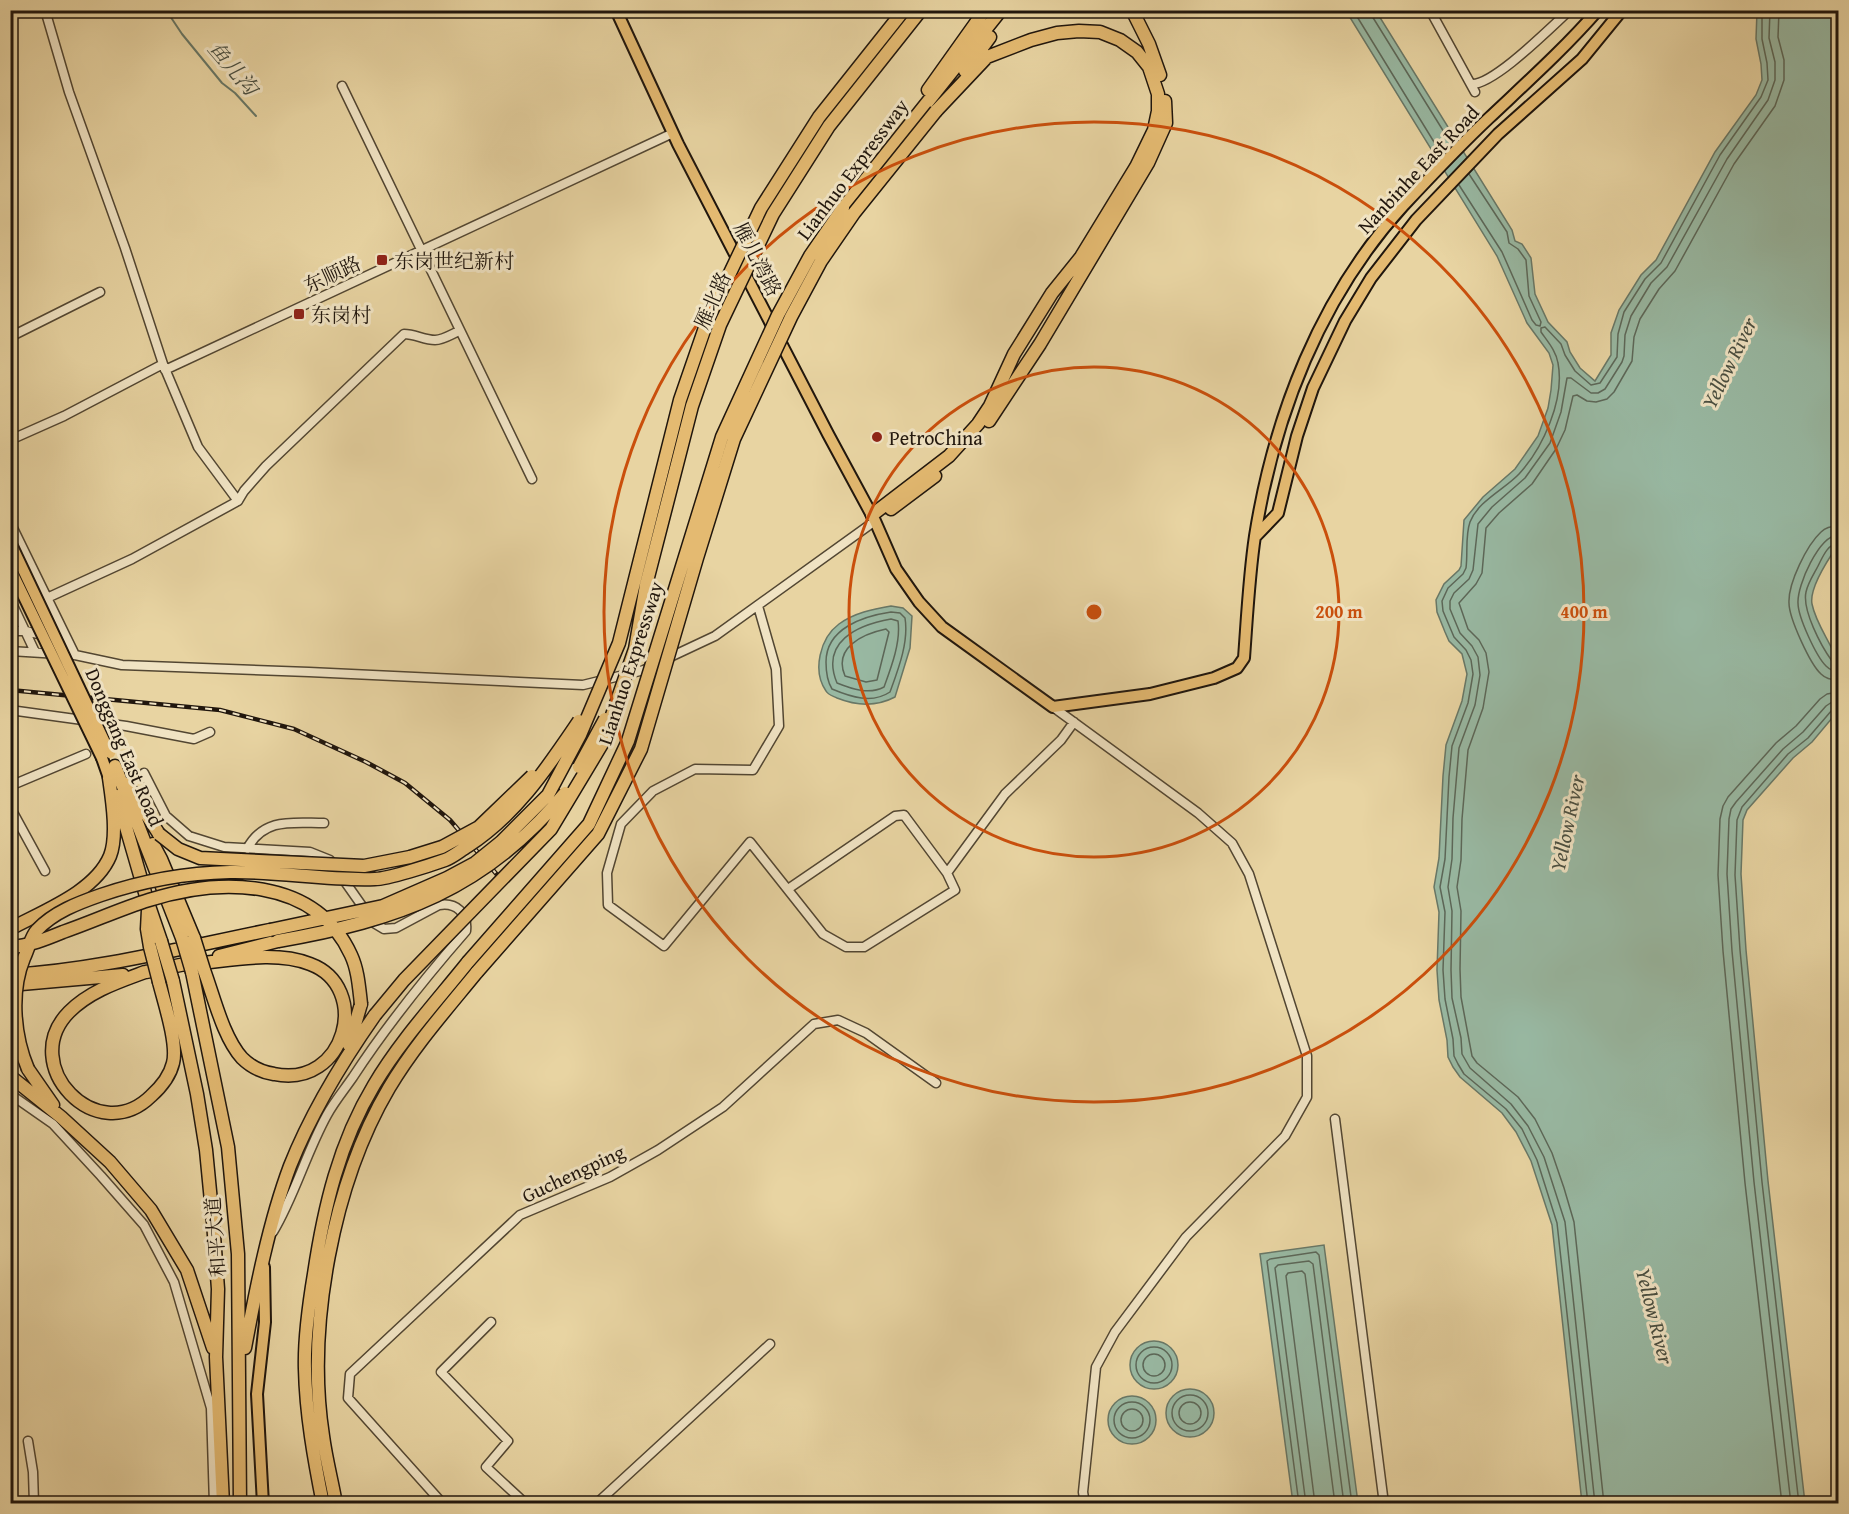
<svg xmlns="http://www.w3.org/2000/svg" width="1849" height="1514" viewBox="0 0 1849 1514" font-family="'Gentium Book Plus','Noto Serif SC',serif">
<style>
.water{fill:#98b8a2;stroke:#687766;stroke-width:1.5}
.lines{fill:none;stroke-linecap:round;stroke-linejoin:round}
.shore{stroke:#5c6758;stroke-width:1.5}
.stream{stroke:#687766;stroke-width:2}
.minor-casing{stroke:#524632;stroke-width:11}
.major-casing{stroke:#20160d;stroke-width:14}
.highway-casing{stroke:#20160d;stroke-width:15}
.minor{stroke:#f0e3c3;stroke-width:8}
.major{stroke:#e4ba71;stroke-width:10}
.highway{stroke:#e4ba71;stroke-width:12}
.rail-casing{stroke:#20160d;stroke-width:4.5}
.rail{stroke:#f0e3c3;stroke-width:2;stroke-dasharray:7;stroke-linecap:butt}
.major-bridge-casing{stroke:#20160d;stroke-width:14;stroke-linecap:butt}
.highway-bridge-casing{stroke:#20160d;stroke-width:15;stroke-linecap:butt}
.major-bridge{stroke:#e4ba71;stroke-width:10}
.highway-bridge{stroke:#e4ba71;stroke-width:12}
.ring{fill:none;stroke:#ca4f0c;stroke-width:3}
.poi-dot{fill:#8f2418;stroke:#f0e3c3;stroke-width:2}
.labels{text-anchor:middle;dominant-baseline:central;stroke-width:6;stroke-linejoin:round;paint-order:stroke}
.street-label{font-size:20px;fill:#20160d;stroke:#f0e3c3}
.poi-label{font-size:20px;fill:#20160d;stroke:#f0e3c3;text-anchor:start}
.water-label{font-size:21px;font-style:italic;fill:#4a4f41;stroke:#f0e3c3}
.centre{fill:#ca4f0c;stroke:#f0e3c3;stroke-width:3}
.ring-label{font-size:18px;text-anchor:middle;font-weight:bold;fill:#ca4f0c;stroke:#f0e3c3;stroke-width:6;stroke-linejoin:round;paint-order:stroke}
</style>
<rect width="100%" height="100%" fill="#e8d4a2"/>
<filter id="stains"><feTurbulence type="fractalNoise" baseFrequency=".00333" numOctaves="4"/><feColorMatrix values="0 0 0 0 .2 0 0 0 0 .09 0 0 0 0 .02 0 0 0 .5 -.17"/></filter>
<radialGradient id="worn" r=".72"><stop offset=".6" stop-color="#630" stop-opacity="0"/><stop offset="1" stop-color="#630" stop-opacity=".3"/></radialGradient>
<path class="water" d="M1346 11H1376L1512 230 1515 241 1522 244 1531 258 1535 294 1548 322 1567 342 1570 352 1580 368 1595 381 1611 355V333L1619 310 1641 275 1656 260 1715 152 1756 95 1762 80 1761 64 1756 39 1757 11H1838V545C1829 558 1809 588 1812 604 1816 624 1830 641 1837 660 1842 670 1838 698 1838 711L1812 742 1793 758 1747 810 1743 820 1741 874 1746 950 1768 1181 1805 1503H1582L1552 1225 1531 1161 1516 1132 1502 1113 1460 1077 1453 1067 1448 1057 1447 1040 1439 1000 1437 970 1439 912 1434 887 1439 858 1443 776 1446 745 1462 701 1467 674 1462 654 1449 641 1445 632 1437 612 1436 600 1444 584 1459 570 1461 566 1464 520 1483 497 1515 469 1538 436 1548 408 1551 390 1553 365 1549 353 1527 323 1497 256Z
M891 606 903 608 912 616 910 648 895 697C876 707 857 706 837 698 833 696 828 695 826 691 812 671 820 638 839 624 854 613 873 609 891 606Z
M1324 1245 1358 1503H1293L1260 1254Z
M1130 1365a24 24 0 1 1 48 0a24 24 0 1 1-48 0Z
M1166 1413a24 24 0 1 1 48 0a24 24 0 1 1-48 0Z
M1108 1420a24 24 0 1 1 48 0a24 24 0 1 1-48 0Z"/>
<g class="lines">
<path class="shore" d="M1353 10 1442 155
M1371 10 1372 16 1452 145
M1459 185 1502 252 1532 320 1536 325 1540 326 1541 322 1529 296 1526 260 1518 249 1509 243 1507 232 1469 174
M1838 526C1832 526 1826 527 1821 532 1807 545 1788 583 1789 603 1789 618 1810 664 1821 674 1826 679 1832 680 1838 680
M1838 535C1819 536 1797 585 1798 603 1798 617 1816 656 1826 666 1830 670 1833 671 1838 671
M1838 543C1829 544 1824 554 1820 562 1816 571 1808 582 1806 592 1802 610 1821 646 1832 661L1838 663
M891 612 900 613 905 618C909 642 898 670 890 692 872 704 851 697 832 689 827 681 826 672 826 662 826 628 864 616 891 612Z
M891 619 898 621C901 642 891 668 884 687 869 695 852 689 837 683 820 642 857 625 891 619Z
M886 629 889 632 877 680 866 682 845 676C833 648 862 634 886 629Z
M1136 1365a18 18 0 1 1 36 0a18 18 0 1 1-36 0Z
M1143 1365a11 11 0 1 1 22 0a11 11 0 1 1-22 0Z
M1172 1413a18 18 0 1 1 36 0a18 18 0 1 1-36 0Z
M1114 1420a18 18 0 1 1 36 0a18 18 0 1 1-36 0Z
M1179 1413a11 11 0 1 1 22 0a11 11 0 1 1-22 0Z
M1121 1420a11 11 0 1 1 22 0a11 11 0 1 1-22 0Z
M1299 1504 1267 1261 1270 1259 1316 1252 1319 1255 1352 1504
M1306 1504 1275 1268 1278 1265 1309 1261 1313 1264 1344 1504
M1315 1504 1286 1276 1288 1273 1302 1271 1305 1274 1335 1504
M1588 1504 1557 1223 1537 1160 1522 1129 1506 1109 1464 1074 1458 1064 1454 1056 1453 1039 1445 999 1443 970 1445 912 1440 887 1445 859 1449 777 1452 746 1468 703 1473 674 1471 660 1466 650 1454 637 1443 611 1442 601 1448 588 1463 574 1466 568C1468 553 1465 536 1470 522 1478 501 1505 489 1519 474 1543 448 1565 399 1558 363 1556 351 1548 342 1541 332V328L1545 327 1561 344 1565 355 1575 371 1591 385 1600 383 1617 357 1618 334 1624 312 1645 279 1661 263 1720 155 1761 97 1768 80 1767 63 1762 39V10
M1595 1504 1565 1222 1544 1157 1528 1126 1511 1104 1470 1068 1462 1054 1461 1038 1452 998 1451 970 1452 911 1448 887 1452 859 1453 818 1459 748 1475 705 1480 675 1478 657 1472 646 1460 633 1450 609V601L1454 593 1469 579 1473 570 1478 524 1492 507 1525 478 1550 443 1561 412 1567 378H1571L1591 393H1598L1605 389 1622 362 1624 356 1625 335 1631 316 1651 283 1667 267 1727 159 1768 100 1775 80V62L1769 38 1770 10
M1604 1504 1574 1222 1564 1188 1552 1153 1535 1119 1518 1097 1477 1063 1472 1056 1461 997 1460 969 1461 911 1457 887 1461 860 1462 819 1468 750 1483 708 1489 672 1486 653 1479 640 1468 629 1459 603 1476 584 1482 573 1486 528 1499 513 1532 484 1556 449 1565 430 1573 396 1577 395 1587 401 1596 402 1607 399 1614 392 1632 361 1634 337 1640 319 1659 289 1675 271 1734 164 1775 106 1784 80V60L1778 37 1779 10
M1782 1504 1745 1183 1723 951 1718 875 1720 819 1723 806 1728 797 1776 743 1796 726 1820 699 1827 694 1838 692
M1791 1504 1754 1182 1732 951 1727 874 1729 819 1731 809 1736 802 1783 749 1803 732 1826 706 1832 702 1838 701
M1799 1504 1762 1182 1740 950 1735 875 1737 820 1742 807 1788 754 1808 738 1832 710 1838 709"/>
<path class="stream" d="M166 10 182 34 222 83 235 93 256 116"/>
<defs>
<path id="minor" d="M45 10 69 92 125 248 163 364
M1430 10 1475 92
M1471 84C1493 86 1551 27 1570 10
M342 86 532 479
M10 337 100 292
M165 370 673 133
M10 440 64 416 163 364 198 447 238 501
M10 522 75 655
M47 598 132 559 238 501 244 491 266 466 404 334C415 334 424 340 435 340 443 340 452 334 459 331
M10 599 35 652
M758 606 776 669 779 726 753 770 695 769 653 791 621 824 607 873 608 905 664 946 750 842 823 934 846 947H864L955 890 947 873 1005 794 1061 740 1074 722
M10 631H26L46 636
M10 651 75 655 122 665 309 672 583 685 644 670 652 666
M666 659 715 636 875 521
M1053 707 1198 813 1232 843 1249 874 1307 1056V1097L1285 1136 1186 1237 1115 1332 1096 1367 1083 1492 1085 1504
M10 710 126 726 194 739 210 732
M144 773 166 816 189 836 224 847 310 852 330 860 333 865
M10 786 86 754
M10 807 45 871
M247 849C264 817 293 823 324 823
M788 889 895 816 904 815 947 873
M10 1094 53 1124 101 1176 144 1225 174 1282 211 1408 214 1504
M1335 1119 1384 1504
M273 1232C295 1195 306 1153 327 1115 334 1102 344 1090 353 1077 387 1025 425 978 466 931 468 913 456 902 439 905L396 928 384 929 374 923 341 876
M491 1322 441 1372 508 1441 486 1467 526 1504
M28 1441 33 1472 34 1504
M443 1504 348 1398 350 1374 520 1215 610 1177 658 1150 723 1107 814 1024 838 1020 866 1033 936 1083
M596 1504 770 1344"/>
<path id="major" d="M616 10 678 144 828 434 875 521 896 569 919 602 942 627 1053 707 1150 694 1214 678 1237 668 1244 658C1247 618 1249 576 1255 536 1274 416 1320 297 1403 206 1431 176 1459 146 1489 118 1526 83 1564 49 1598 10
M1255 537 1278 513 1297 436 1313 388 1345 321 1371 278 1416 220 1498 134 1582 59 1622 10
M102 758 109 778
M263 1504 257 1394 265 1322 264 1267"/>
<path id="highway" d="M1132 10 1149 44 1160 75
M965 71 990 37
M928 90 985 10
M843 208 1001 10
M989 421 1040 344 1148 163 1166 123 1165 101
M891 509 935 476
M872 515 949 456 978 424 990 406 1014 354 1052 293 1081 257 1136 167 1154 130 1158 111V94L1149 67 1137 52 1120 40 1100 32 1079 31 1057 33 1031 40 987 57 936 111
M115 766 182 938
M127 784 159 834
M117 796 148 903 161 941
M153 844 161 859 194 938
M148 910 147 929 150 947
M10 929C43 911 95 892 110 856 118 836 112 799 109 778
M219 956 278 941
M192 964C229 961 274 950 310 964 372 987 346 1089 274 1074 261 1072 251 1067 242 1058 223 1037 214 997 204 970
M145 972C118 982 90 991 69 1012 17 1065 97 1149 151 1096 161 1087 170 1076 173 1063 178 1044 164 1002 159 982
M146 972 200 961
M192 972 228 1147 238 1254 240 1504
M10 975C98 970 185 947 270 930
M173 981 197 1094 206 1150 213 1222 218 1289 216 1357 223 1504
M10 985 123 975
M349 1045 361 1004
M28 1069 53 1105
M10 1076 61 1117 110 1162 151 1210 187 1270 213 1348
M245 1348C256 1289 269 1222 290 1166 311 1113 342 1062 375 1015
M323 1504C314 1459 306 1414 305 1369 304 1337 309 1304 314 1274 324 1207 339 1143 374 1085 400 1041 436 1002 468 962
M336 1504C332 1481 326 1459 323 1436 306 1327 333 1183 389 1088 414 1046 446 1010 477 972"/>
</defs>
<use href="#minor" class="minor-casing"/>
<use href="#major" class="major-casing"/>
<use href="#highway" class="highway-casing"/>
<use href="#minor" class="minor"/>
<use href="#major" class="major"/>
<use href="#highway" class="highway"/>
<defs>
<path id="rail" d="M10 690 220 710 294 729 366 762 405 783 450 820 499 877"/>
</defs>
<use href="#rail" class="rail-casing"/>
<use href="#rail" class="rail"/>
<defs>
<path id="major-bridge" d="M10 542 110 753
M10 568 102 758"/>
<path id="highway-bridge" d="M579 767 605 719
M159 834 178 849 200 858 364 866 410 857 442 847 479 827 532 776
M270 930 383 906 447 878 475 863 501 842 548 795 580 735 619 643 680 400 708 319 761 208 819 117 904 10
M182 938 192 972
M194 938 204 970
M161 941 173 981
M278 941C398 920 485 890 565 793
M10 947C29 946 46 939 63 932 92 922 120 909 149 900 219 878 315 876 351 955 358 970 359 987 361 1004
M150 947 159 982
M468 962 589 824 628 741 722 437 778 315 810 256 843 208
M477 972 598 834 641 749 697 558 734 439 791 317 821 261 854 213 936 111
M375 1015 404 980 551 829 602 744 635 649 646 585 692 406 720 325 773 214 829 126 921 10
M28 1069C14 1036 10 992 24 958 28 950 31 936 37 930 54 912 78 903 101 895 142 881 185 873 230 872 278 871 327 881 375 879 388 879 431 865 445 860 453 857 461 850 468 846 517 814 547 768 579 721"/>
</defs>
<use href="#major-bridge" class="major-bridge-casing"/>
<use href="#highway-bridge" class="highway-bridge-casing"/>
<use href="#major-bridge" class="major-bridge"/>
<use href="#highway-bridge" class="highway-bridge"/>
</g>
<g class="ring">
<circle cx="1094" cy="612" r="245"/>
<circle cx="1094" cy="612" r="490"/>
</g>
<g class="poi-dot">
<rect x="376" y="254" width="12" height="12" rx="3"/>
<rect x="293" y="308" width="12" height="12" rx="3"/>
<circle cx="877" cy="437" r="6"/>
</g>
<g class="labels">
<g class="street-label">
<text transform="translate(852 169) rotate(-53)">Lianhuo Expressway</text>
<text transform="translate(1418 169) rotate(-47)">Nanbinhe East Road</text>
<text transform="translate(758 259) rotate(63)">雁儿湾路</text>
<text transform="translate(332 274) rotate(-25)">东顺路</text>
<text transform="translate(712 300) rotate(-66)">雁北路</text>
<text transform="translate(630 663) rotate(-72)">Lianhuo Expressway</text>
<text transform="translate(125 747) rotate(67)">Donggang East Road</text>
<text transform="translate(573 1173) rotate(-25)">Guchengping</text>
<text transform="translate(215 1237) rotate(-94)">和平大道</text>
</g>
<g class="poi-label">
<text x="394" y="260">东岗世纪新村</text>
<text x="311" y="314">东岗村</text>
<text x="889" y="437">PetroChina</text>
</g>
<g class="water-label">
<text transform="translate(233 68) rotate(49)">鱼儿沟</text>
<text transform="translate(1729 363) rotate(-64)">Yellow River</text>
<text transform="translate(1567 823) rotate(-78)">Yellow River</text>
<text transform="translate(1655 1316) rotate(76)">Yellow River</text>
</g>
</g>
<circle cx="1094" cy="612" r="9" class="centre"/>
<g class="ring-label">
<text x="1339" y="618">200 m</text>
<text x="1584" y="618">400 m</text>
</g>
<rect width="1849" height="1514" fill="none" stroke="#e8d4a2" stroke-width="36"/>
<rect x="12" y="12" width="1825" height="1490" fill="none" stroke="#20160d" stroke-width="3"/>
<rect x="18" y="18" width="1813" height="1478" fill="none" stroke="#20160d" stroke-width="1.5"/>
<rect width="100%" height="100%" filter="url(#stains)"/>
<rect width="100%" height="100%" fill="url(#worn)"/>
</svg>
